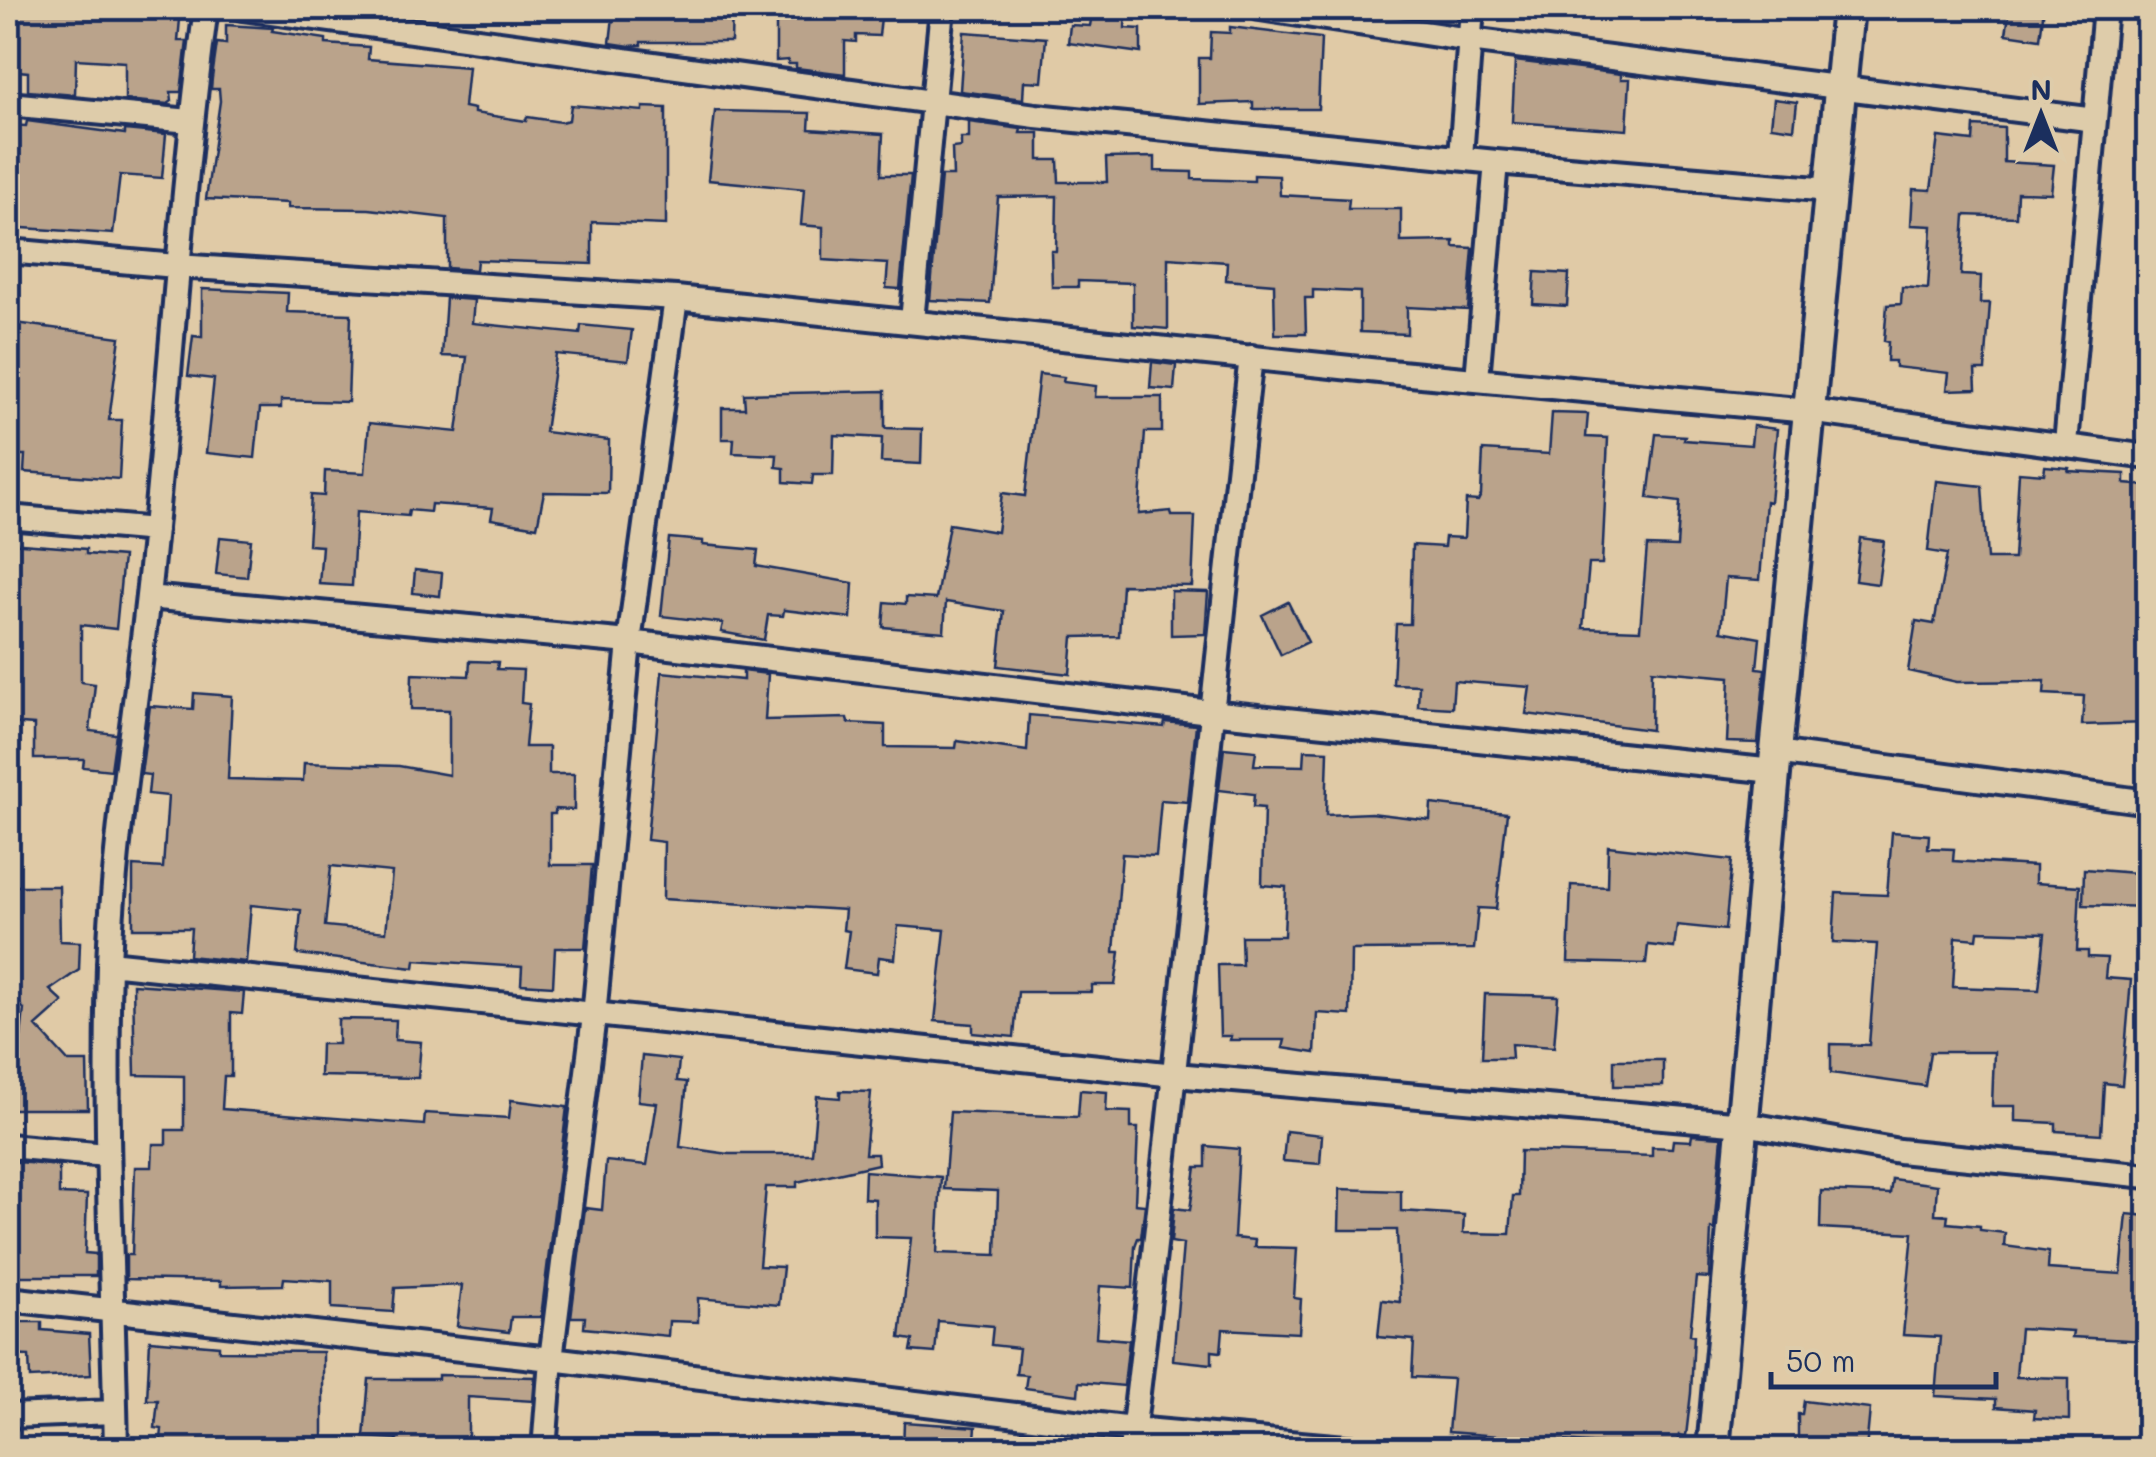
<svg xmlns="http://www.w3.org/2000/svg" width="2156" height="1457" viewBox="0 0 2156 1457" font-family="Mali,sans-serif">
<style>
.building{fill:#baa38b;stroke:#1b2f5e;stroke-width:2.5;fill-rule:evenodd}
.lines{fill:none;stroke-linecap:round;stroke-linejoin:round}
.minor-casing{stroke:#1b2f5e;stroke-width:30}
.tertiary-casing{stroke:#1b2f5e;stroke-width:38}
.minor{stroke:#deccaa;stroke-width:22}
.tertiary{stroke:#deccaa;stroke-width:30}
</style>
<rect width="100%" height="100%" fill="#e0caa6"/>
<filter id="ink" filterUnits="userSpaceOnUse"><feTurbulence type="fractalNoise" baseFrequency=".01" numOctaves="2"/><feDisplacementMap in="SourceGraphic" scale="20" xChannelSelector="R" yChannelSelector="G"/><feConvolveMatrix kernelMatrix="1 2 1 2 8 2 1 2 1" color-interpolation-filters="sRGB"/></filter>
<g filter="url(#ink)">
<path class="building" d="M8 8H181L178 41H187L181 92H171L172 101 168 104 125 100V62L76 59 75 95 28 91V72L8 70Z
M614 8H732L731 42H641V45L630 46 610 43Z
M776 8H882L879 36 856 35V42L845 41V74L796 68V64H788V60L776 61Z
M1093 8H1126L1125 28 1141 29V53L1068 43 1070 25 1090 26Z
M2010 8H2044L2040 39 2006 34Z
M226 25 273 28 272 31 326 39V44L369 47 368 59 468 67 464 107 474 109V113L526 121 527 117 561 122 569 120 571 105 643 111V107L666 108V225L592 222V264L477 260 476 270 447 268V218L369 209 288 208V203L206 199 220 101 219 89H211L212 78 217 43 226 44Z
M1230 27 1321 38 1318 109H1253V102L1199 104V58H1210L1211 32 1230 33Z
M964 32 1046 38 1042 82 1024 81 1023 99 960 91Z
M1515 61 1621 74V79H1630L1627 130 1512 122Z
M1774 99 1797 102 1794 129 1771 126Z
M715 111 810 113 809 129 883 134 881 175H911L900 289 886 288 888 264 823 260V227L801 225 804 189 708 180Z
M27 121 125 134V130L166 134 162 178 120 175 113 234 8 227V125L26 126Z
M969 122 1021 129 1020 133H1039V160H1058L1059 182H1107L1106 158 1155 157V171L1192 172V179L1254 181V175L1279 176 1280 195 1349 199 1348 209H1401V242L1454 241V247L1473 248 1468 310 1407 307V334L1360 332V292L1313 290V298H1305L1306 334H1275L1274 284 1226 280 1227 262 1168 258V329L1133 326V283L1078 281V287H1052L1051 251H1056L1057 196 998 197 990 303 930 300 941 176H953L952 148 961 147V138H969Z
M1974 126 2004 128V162L2054 165 2051 193 2017 192 2016 217 1965 215 1961 275 1981 276 1980 303H1990L1985 370H1975L1976 389 1947 390 1949 373 1895 367V361H1887L1888 342 1884 341 1887 305 1901 304 1902 287 1928 289 1932 226 1911 225 1913 189 1931 190 1938 137 1973 141Z
M1535 272 1569 274 1567 306 1533 304Z
M202 289 288 293 287 312 351 314 348 402 281 400V408H260L255 458 206 453 214 379 188 376 193 336 202 337Z
M446 298 474 300 472 323 580 334 581 325 632 330 628 361 556 354 545 432 609 440 608 493 544 492 537 527 491 519 493 508 431 504 430 512 409 510 408 516 356 512 352 586 319 584 322 546 308 545 311 495 324 496 325 471 365 473 369 423 457 432 467 357 442 356Z
M8 322 120 337 109 420H122L119 479 24 472 25 455H8Z
M1152 362 1176 365 1174 390 1150 388Z
M1039 374 1064 377 1063 382 1096 386 1095 397H1162V432H1145L1139 514 1171 511 1172 516H1195L1192 586 1122 585 1119 636 1073 637 1070 674 998 666 1004 611 946 602 944 632 883 627 885 602 906 604V597L936 599 949 524 997 532 1002 493 1025 496Z
M885 391V428L922 429 921 464 881 462 882 438 834 435 833 475H813L812 484 784 482V468L776 467 777 455 733 453 734 439H722V408H745L744 394Z
M1552 413 1588 414 1586 437 1608 438 1602 564H1589L1583 628 1640 630 1647 546 1677 547 1680 502 1648 498 1656 434 1685 436 1684 440 1751 445 1753 426 1777 429 1770 502 1766 501 1760 580 1726 578 1721 631 1760 638 1757 668 1765 669 1758 743 1727 742 1730 677 1652 670 1651 730 1526 714 1530 687 1454 681 1452 708 1418 706 1419 685 1393 684 1396 624H1410L1412 545 1444 547 1445 537 1464 538 1466 500 1478 501 1481 495 1483 450 1549 454Z
M2045 466 2069 468 2068 471 2125 474V484L2148 486 2145 615H2148V723L2082 725 2084 696 2044 694 2045 681 1957 682 1908 671 1916 621 1934 624 1947 554 1928 551 1936 481 1982 486 1987 559H2014L2019 472 2044 474Z
M220 537 251 540 247 577 216 574Z
M669 538 703 541V545L758 550 756 566 853 583 851 618 784 610 783 616 768 615 764 640 721 632 723 623 661 616Z
M1860 538 1884 541 1878 584 1855 581Z
M8 543 86 549V554L123 557 116 629 81 625V682L95 684 90 731 116 734 111 770 83 767 84 759H34V725L8 723Z
M415 570 442 573 440 596 413 593Z
M1171 591 1208 592 1205 634 1171 635Z
M1288 602 1308 642 1281 655 1262 615Z
M470 661 498 662 497 669 523 670 521 703 529 704 525 747H549V774H574V810L555 809V814H550V865H592L587 926 585 948H555L553 986 521 984 522 967 415 960 414 968 297 954 301 910 251 905 246 962 189 956 191 928H133V866L163 868 168 796 148 794 150 775 141 774 150 706 193 709 194 693 232 696 228 779 303 781 304 763 399 766 449 775V710L411 709 412 674 469 676ZM331 866 392 872 386 932 325 926Z
M743 671 768 674 765 720 847 718 848 723 885 725V747L956 748 957 741 1027 751 1029 715 1164 727 1165 722 1196 725 1188 802 1161 800 1156 856 1122 854 1114 952H1120L1115 985H1092V992H1018L1014 1037 973 1033V1024L935 1021 945 930 898 926 895 959 879 957 877 973 844 969 849 931 843 930 845 910 663 899 664 842 647 840 662 672 743 680Z
M1224 748 1256 751 1254 765 1304 766 1305 750 1328 751 1326 815 1371 813 1430 820 1431 804 1507 813 1496 909 1478 908 1474 949 1351 950 1350 1015 1317 1013 1315 1053 1283 1048 1285 1040H1230L1231 1036H1220L1218 965H1242L1241 936H1284L1286 887 1262 885 1264 808 1253 807 1254 794 1219 790Z
M1892 832 1929 835 1928 848 1954 849 1953 861 2035 866V883L2080 886 2077 951H2088V957L2107 958 2105 978 2131 980 2122 1085 2104 1083 2101 1134 2056 1131V1123L2015 1121V1106H1992L1994 1052H1930L1925 1086 1831 1073V1044L1869 1045 1877 944 1833 942 1836 893 1887 895ZM1978 931 2045 933 2039 990 1953 987 1956 937 1977 939Z
M1608 846 1732 860 1725 930 1677 925 1674 948 1648 945 1646 964 1568 962 1571 885 1607 887Z
M2084 869 2148 874V907L2083 905Z
M8 886H59L60 941 80 942 79 970 50 990 63 1002 36 1026 69 1062H87L88 1109H8V1055H19L24 1009 8 992Z
M133 984 244 992 242 1014 231 1013V1076H224L222 1109 424 1125 425 1113 509 1118 511 1100 567 1107 541 1317H511L509 1332 457 1326 462 1285 395 1288 393 1312 332 1308V1281L284 1278 283 1285 221 1286V1281L126 1279V1255H132L135 1167H152L153 1144H166V1130H184V1076L135 1075Z
M1485 994 1558 996 1554 1047 1511 1044 1512 1058H1482Z
M338 1019 396 1020 395 1040 421 1042 418 1078 320 1076 321 1044H338Z
M642 1056 679 1060 677 1081 687 1082 680 1147 729 1154H812L817 1096 840 1098V1091L871 1092 865 1154H877L878 1164 797 1182V1187H766L759 1266 783 1267 779 1305 698 1298V1322L669 1321 668 1336 584 1328 585 1317H571L585 1208 602 1210 606 1161 647 1165 657 1103 638 1101Z
M1614 1060H1663V1086H1614Z
M1080 1090 1107 1092 1106 1111 1131 1112V1128H1138L1135 1204 1145 1205 1141 1238H1138L1135 1246 1133 1288 1100 1286 1096 1337 1129 1340 1124 1386 1079 1382 1078 1395 1025 1388 1027 1375 1016 1374 1019 1348 991 1345 993 1326 938 1321 935 1353 911 1351 913 1340 900 1338 911 1238 875 1237V1199L864 1198 865 1171 941 1177 937 1253 996 1255 998 1191 944 1189 950 1112 1078 1117Z
M1286 1131 1322 1135 1320 1164 1283 1161Z
M1692 1135 1722 1137 1714 1229H1711L1709 1278 1696 1277 1690 1334 1694 1335 1691 1393 1686 1436 1679 1435 1678 1450 1448 1432 1453 1379 1412 1377 1414 1340 1378 1337 1382 1300 1400 1302 1397 1230H1339L1340 1189 1401 1191V1211L1464 1215 1463 1233 1510 1234 1513 1196H1519L1520 1151 1652 1156V1147L1672 1148 1673 1140 1691 1141Z
M1206 1146 1239 1149 1234 1238 1255 1240 1254 1247 1297 1248 1294 1298 1301 1299 1299 1333 1223 1329 1221 1352 1212 1351V1364L1173 1360 1183 1244 1171 1242 1174 1208 1190 1210 1196 1167H1206Z
M8 1161 59 1166V1194L87 1195 85 1253 96 1254V1276H8Z
M1892 1179 1937 1185 1935 1214 1948 1215 1947 1223 1980 1226V1230L2005 1233 2004 1246 2049 1252 2048 1269 2121 1274 2127 1214 2148 1216V1341L2072 1337 2073 1331 2020 1328 2016 1377 2069 1378V1420L2034 1418 2035 1410 1996 1407V1399L1935 1396 1940 1337 1903 1335 1913 1233 1820 1228 1821 1191 1890 1194Z
M8 1322H42V1330L89 1334 91 1375 30 1378 29 1356 8 1355Z
M150 1340 219 1346V1351L323 1352V1441H320V1447L160 1450 162 1429 155 1428 158 1400H147Z
M438 1375 535 1377 533 1401 468 1397V1447L397 1445V1439L364 1437 369 1379H438Z
M1804 1401 1870 1409 1866 1450H1798V1414H1802Z
M904 1422 976 1427 974 1450H903Z"/>
<g class="lines">
<defs>
<path id="minor" d="M242 8 1036 116 1496 162 1830 190
M1260 8 1470 40 2095 120
M8 104 190 121
M1461 157 1472 8
M8 251 176 266 676 298 1389 372 1809 411 2148 457
M912 321 942 8
M1477 379 1496 162
M2066 444 2105 8
M8 517 155 530
M148 597 629 642 1210 712 1774 771
M1776 752 2148 802
M109 963 1175 1075 1744 1124 1899 1151 2148 1176
M8 1146 106 1155
M8 1299 551 1359 1133 1429 1368 1450
M8 1416 115 1412
M116 1450C113 1288 104 1127 109 965 114 829 139 693 152 558 171 374 181 191 206 8
M544 1450 551 1359 594 1016 629 642 676 298
M1131 1450C1176 1086 1209 721 1251 357"/>
<path id="tertiary" d="M1713 1450 1776 752 1848 8"/>
</defs>
<use href="#minor" class="minor-casing"/>
<use href="#tertiary" class="tertiary-casing"/>
<use href="#minor" class="minor"/>
<use href="#tertiary" class="tertiary"/>
</g>
</g>
<rect width="2156" height="1457" fill="none" stroke="#deccaa" stroke-width="40"/>
<rect x="20" y="20" width="2116" height="1417" fill="none" stroke="#1b2f5e" stroke-width="4" filter="url(#ink)"/>
<g transform="translate(2041 115)" stroke="#deccaa" stroke-width="8" paint-order="stroke">
<path d="M0-8L18 38L0 25L-18 38Z" fill="#1b2f5e"/>
<text y="-15" font-size="28" font-weight="bold" text-anchor="middle" fill="#1b2f5e">N</text>
</g>
<path d="M1771 1372v15h225v-15" fill="none" stroke="#1b2f5e" stroke-width="5"/>
<text x="1786" y="1372" font-size="30" fill="#1b2f5e" stroke="#deccaa" stroke-width="8" paint-order="stroke">50 m</text>
</svg>
